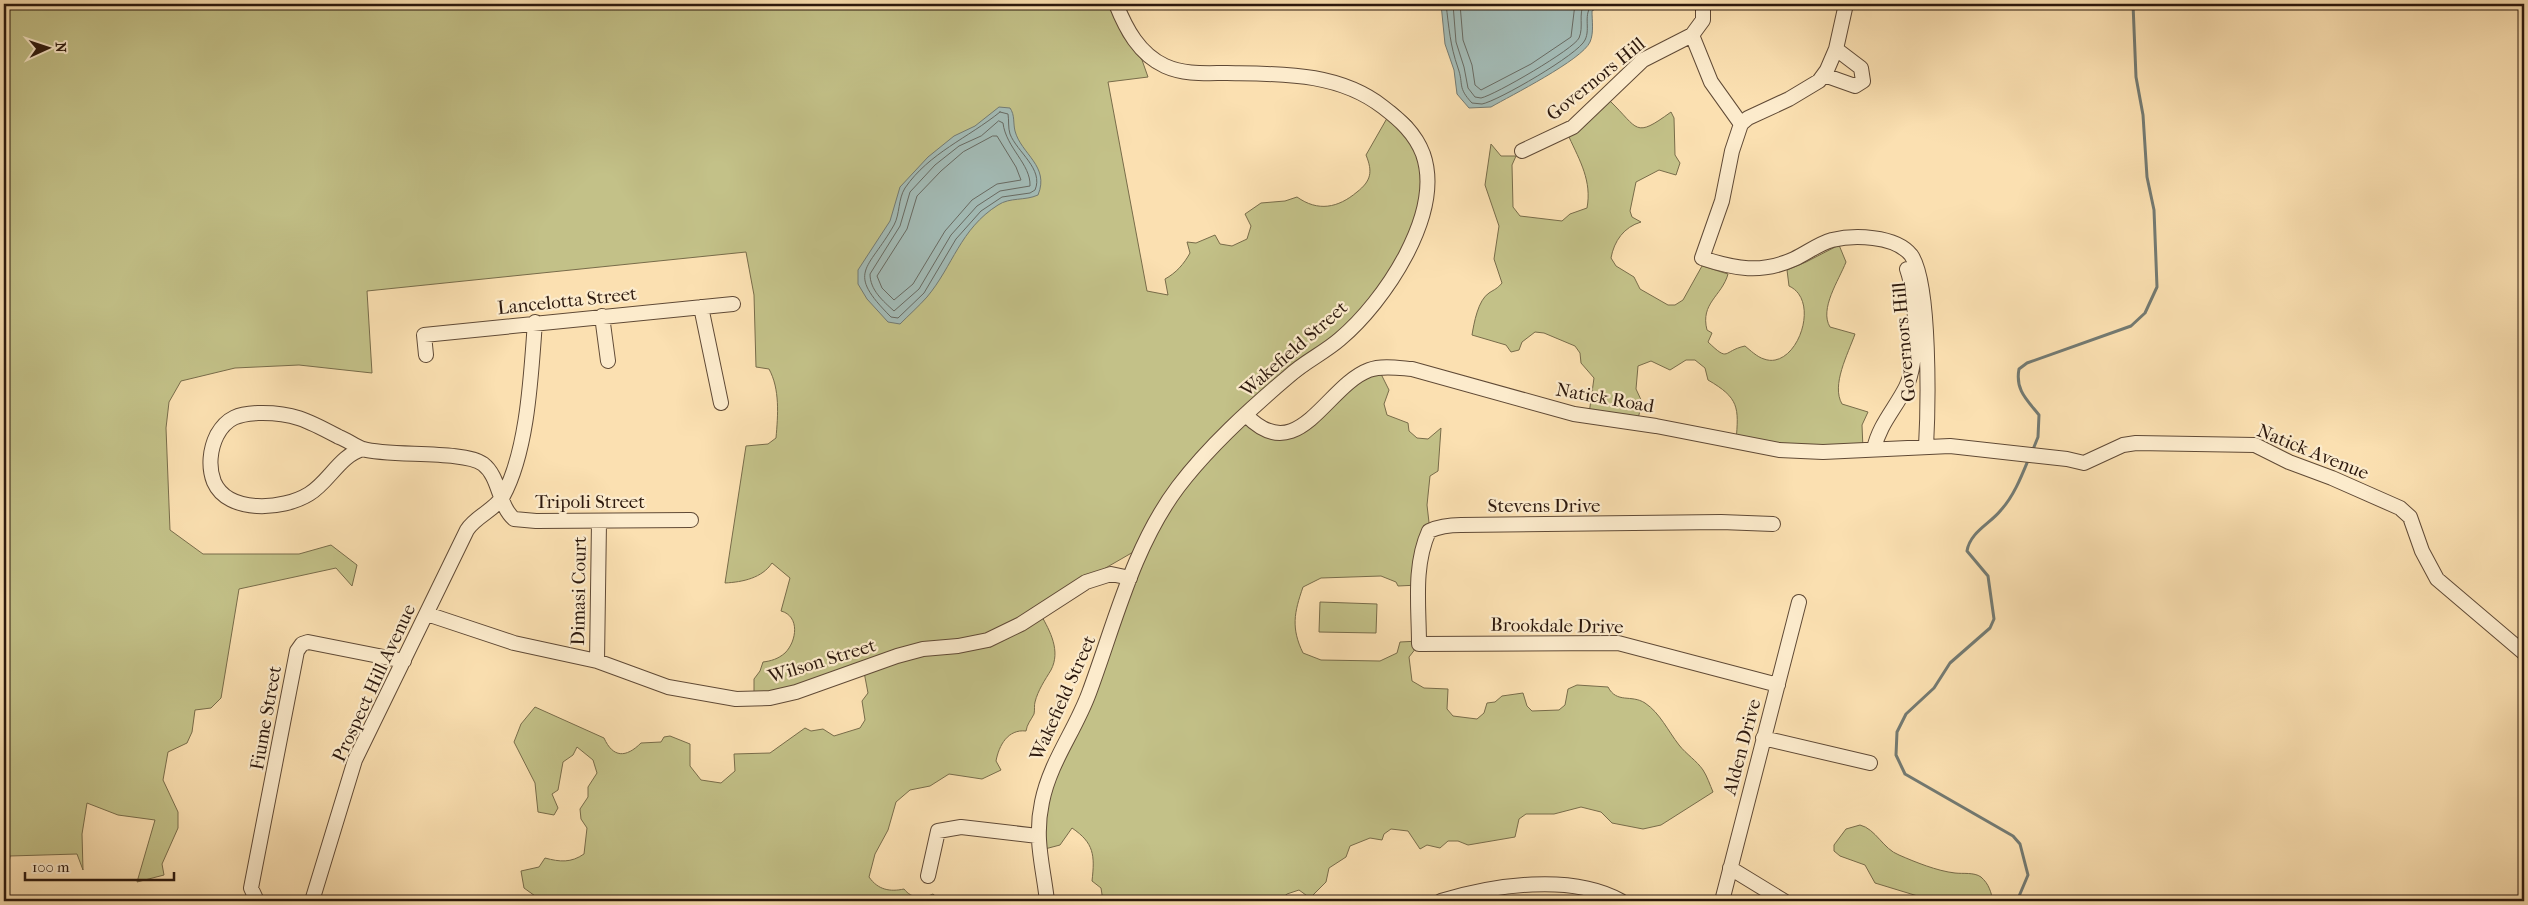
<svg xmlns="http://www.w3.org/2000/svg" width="2528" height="905" viewBox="0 0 2528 905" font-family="'IM FELL French Canon',serif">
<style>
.green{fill:#c3c188;stroke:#786c4a}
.water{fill:#a3bbb6;stroke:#737a72}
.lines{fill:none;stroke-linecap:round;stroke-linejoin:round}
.shore{stroke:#686a62;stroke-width:1}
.stream{stroke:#737a72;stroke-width:3}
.minor-casing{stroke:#604a36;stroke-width:16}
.minor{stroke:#fcebcc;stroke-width:14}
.labels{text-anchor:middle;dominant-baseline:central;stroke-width:4.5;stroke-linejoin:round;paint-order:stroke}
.street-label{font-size:19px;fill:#2c180d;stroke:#fcebcc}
</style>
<rect width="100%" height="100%" fill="#fbe0b1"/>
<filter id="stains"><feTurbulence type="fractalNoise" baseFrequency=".004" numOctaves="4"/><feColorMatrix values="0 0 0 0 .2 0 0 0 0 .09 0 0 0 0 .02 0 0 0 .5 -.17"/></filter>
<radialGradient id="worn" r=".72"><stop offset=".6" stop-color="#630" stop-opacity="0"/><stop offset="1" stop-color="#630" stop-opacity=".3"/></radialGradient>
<path class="green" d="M4 4H284L285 8 311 4H1109L1123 36 1142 60 1148 77 1108 82 1147 291 1168 295 1165 279C1176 273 1184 264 1190 253L1187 242 1196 243 1215 235 1220 244 1232 246 1247 239 1251 226 1245 214 1261 203 1285 201 1297 197C1318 212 1338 208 1357 192 1371 181 1373 172 1366 155L1394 106 1411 121 1423 143 1420 239 1393 290 1373 315 1340 346 1244 419 1291 434 1343 389 1380 372 1389 390 1384 404 1387 415 1408 423 1409 431 1417 438 1428 439 1441 428 1438 471 1430 476 1427 505 1430 531 1419 585 1398 586 1396 582 1381 576 1321 578 1303 587C1294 613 1291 628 1303 653L1321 660 1380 661 1397 653 1400 642 1419 641 1420 643 1409 657 1412 681 1424 688 1448 689 1447 709 1453 716 1477 719 1484 713 1487 703 1495 702 1502 696 1523 693 1527 706 1532 711 1559 710 1565 705 1568 689 1577 685 1608 687C1617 704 1631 694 1645 703 1660 713 1668 731 1679 745 1686 754 1697 761 1703 770 1707 776 1710 785 1713 792L1661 825 1643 829 1612 823 1601 812 1581 807 1554 814H1526L1519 819 1515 837 1468 845 1458 841H1448L1440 848 1427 845 1420 849 1408 831 1391 829 1384 834 1382 840 1370 838 1350 846 1346 857 1329 868 1326 882 1310 898 1299 890 1287 894 1279 901H1103L1101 888 1092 881C1095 855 1094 843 1072 828L1060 845 1041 850 1040 820 1077 722 1135 551 1076 585 1041 615C1050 631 1061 651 1051 670 1045 680 1038 690 1035 702 1034 705 1035 710 1034 714 1031 720 1027 724 1026 731 1008 729 999 745 996 761L1001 770 982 779 949 774 930 786 910 790 896 802 888 830 875 854 869 877C878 890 890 892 904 889 912 899 922 899 933 894L941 901H542L524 888 521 871 539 867 545 858C560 862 571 863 584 854L587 828 581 819 580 809 588 797V787L597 773 593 760 577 747 573 755 563 762 558 790 552 794 558 808 554 815 538 812 535 783 514 742 521 724 535 707 604 738C613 758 626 758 641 743L661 742 664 737 670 736 690 744V766L701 780 721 783 735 771 734 754 770 753 805 728 811 731 823 729 834 736 860 728 865 720 862 701 868 693 864 672 754 699V679L760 671 763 662C771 661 778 659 785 653 797 641 800 616 781 611L790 578 772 563C762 578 743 582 725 583L746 446 768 444 776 438C778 415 780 389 769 369L756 367 754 295 746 252 367 291 372 373 299 365 235 368 181 381 169 402 166 428 170 530 203 554H299L331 545 357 565 352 586 336 568 239 589 221 698 211 708 195 710 192 732 187 743 168 752 163 780 178 812V828L162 864 164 875 137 882 155 820 118 815 87 803 82 834 83 870 77 854 10 856 4 901Z
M1610 101C1639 129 1634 139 1671 112L1674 118 1675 155 1680 163 1676 175 1659 170 1636 182 1630 211 1632 217 1641 222C1624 227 1614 241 1611 258L1616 266 1634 277 1640 289 1668 305H1675L1683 300 1702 266 1728 274C1722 296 1700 303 1707 330L1712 333 1708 342C1730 363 1722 351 1745 346 1750 350 1757 357 1764 359 1796 371 1822 301 1789 286L1787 270 1806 262 1839 245 1846 262C1839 280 1819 309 1830 327L1855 334C1848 354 1831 385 1842 404L1868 412 1862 425 1863 449 1736 441C1739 407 1739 398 1708 380L1705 368 1695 360H1686L1670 370 1651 361 1638 366 1636 389 1642 402 1637 423 1589 414 1594 378 1581 363 1580 353 1575 346 1544 333 1535 332 1522 342 1519 350 1511 352 1506 345 1472 335C1474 323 1478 300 1489 293 1495 289 1497 289 1502 283L1494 259 1499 226 1485 185 1491 144 1501 156H1516L1512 165 1513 207 1520 216 1562 221 1570 214 1587 208C1592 181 1580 161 1569 137L1583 127Z
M1320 602 1377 604 1376 633 1319 632Z
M1860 825C1876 829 1883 849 1899 855 1915 862 1937 871 1955 873 1963 874 1974 872 1981 877 1989 884 1991 892 1993 901H1934L1875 883 1865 865 1840 856 1834 851V845L1846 829Z"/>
<path class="water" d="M1441 4H1603L1592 11C1592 21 1594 33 1590 42 1582 60 1510 96 1491 107L1469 108 1457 94 1454 70 1445 44Z
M999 107 1010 108C1015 115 1013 123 1015 131 1021 154 1050 166 1038 195 1025 201 1010 197 998 205 960 229 953 266 927 297 919 306 909 315 900 324L888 322 867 299 858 284V270L890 221 900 187 928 157 954 136 975 126Z"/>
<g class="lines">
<path class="shore" d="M1446 4C1449 28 1450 45 1458 68 1464 85 1457 87 1472 103L1482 104C1498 101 1579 54 1585 40 1591 28 1582 14 1593 4
M1453 4 1456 42 1464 67 1468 88 1475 97 1481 98C1495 95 1574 49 1579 38 1584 27 1578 14 1584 4
M1460 4 1463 40 1472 65 1475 85 1481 90 1531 64 1571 37 1575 4
M1000 112 1008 114C1009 120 1008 128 1010 134 1017 152 1044 169 1035 190L1030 193 1002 197 981 211 956 239 924 293 898 318 891 317C845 271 868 271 894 225 900 214 898 199 905 188 929 153 968 138 1000 112Z
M999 121 1003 123C1006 148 1031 164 1030 186L1000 191 977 206 951 235 919 289 894 311C883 301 870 290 870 274L900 226 910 192 935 165 959 146 981 136Z
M993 136H997L1016 167 1021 180 997 184 972 200 945 231 913 284 894 300 882 288 877 276 907 229 917 196 941 171 963 152Z"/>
<path class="stream" d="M2032 452 2038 437 2039 415C2027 400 2015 390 2019 369L2027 363 2131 326 2145 313 2157 287 2154 210 2147 177 2143 115 2136 77 2133 4
M2017 901 2028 875 2020 844 2013 836 1905 774 1896 755 1897 732 1906 714 1934 688 1950 663 1990 628 1994 619 1988 576 1967 551C1970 532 1990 524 2001 510 2014 496 2022 475 2029 458"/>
<defs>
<path id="minor" d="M1703 4V20L1692 35 1711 82 1741 124
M1846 4 1836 49 1827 70 1819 81 1789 99 1748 118 1741 124 1732 151 1722 201 1702 258C1735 269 1761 274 1794 259 1807 253 1818 244 1832 240 1853 235 1895 235 1911 255 1931 282 1928 411 1926 447
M1824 75 1855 86 1863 81 1861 68 1836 49
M1522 151 1573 127 1643 60 1692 35
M701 307 721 403
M602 316 608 361
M426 355 424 335 733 304
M1246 415C1298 469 1326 386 1369 370 1382 365 1399 368 1412 369L1574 414 1656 426 1779 450 1823 452 1950 446 2067 459 2084 463 2123 445 2136 443 2255 445 2289 462 2332 478 2400 508 2410 517 2422 551 2437 579 2524 653
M363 449C340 455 329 482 309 494 283 510 228 514 214 482 208 467 210 449 217 435 227 417 239 414 258 413 293 412 309 421 339 437 347 440 355 446 363 449 389 457 464 450 483 464 500 477 498 505 514 519L536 521 691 520
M1874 449C1879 425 1895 409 1906 387 1919 360 1917 298 1907 269
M1773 524 1721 522 1461 525C1450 525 1440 526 1429 531 1413 566 1419 607 1419 644L1618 643 1778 685
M427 614 514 643 597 661 668 687 736 699 770 698 796 692 897 656 923 649 958 646 988 640 1021 624 1086 582 1111 574 1130 578
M597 661 599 522
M1763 738 1870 763
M1730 868 1784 901
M928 876 938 831 961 827 1038 836
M257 901 251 888 297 651 302 644 308 642 404 661
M312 901 355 760 467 530C476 516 495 510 503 496 528 450 531 374 535 322
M1047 901C1043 865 1034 839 1042 802 1050 762 1075 731 1089 693 1115 623 1133 547 1178 487 1209 446 1250 409 1289 376 1304 362 1324 353 1340 339 1384 302 1444 214 1423 154 1415 133 1400 120 1383 107 1338 72 1281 74 1227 73 1206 73 1185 75 1165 66 1139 54 1126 29 1116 4
M1441 901C1494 885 1571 873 1621 901
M1722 901 1799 602"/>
</defs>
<use href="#minor" class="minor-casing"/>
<use href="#minor" class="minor"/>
</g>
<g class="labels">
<g class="street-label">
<text transform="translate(1596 79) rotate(-39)">Governors Hill</text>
<text transform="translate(567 301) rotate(-6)">Lancelotta Street</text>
<text transform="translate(1904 342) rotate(-95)">Governors Hill</text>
<text transform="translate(1294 349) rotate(-41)">Wakefield Street</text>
<text transform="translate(1605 398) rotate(10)">Natick Road</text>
<text transform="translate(2313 452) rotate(22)">Natick Avenue</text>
<text x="590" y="502">Tripoli Street</text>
<text x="1544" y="506">Stevens Drive</text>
<text transform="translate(579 591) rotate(-89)">Dimasi Court</text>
<text transform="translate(1557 626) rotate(1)">Brookdale Drive</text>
<text transform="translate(822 661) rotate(-17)">Wilson Street</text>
<text transform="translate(374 683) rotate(-65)">Prospect Hill Avenue</text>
<text transform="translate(1063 698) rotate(-66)">Wakefield Street</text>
<text transform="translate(266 718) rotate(-80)">Fiume Street</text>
<text transform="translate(1742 747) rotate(-75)">Alden Drive</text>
</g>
</g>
<rect width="2528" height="905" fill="none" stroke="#fbe0b1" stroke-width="20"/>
<rect x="5" y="5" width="2518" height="895" fill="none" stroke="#2c180d" stroke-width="2.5"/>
<rect x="10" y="10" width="2508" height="885" fill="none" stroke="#2c180d"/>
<g transform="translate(48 48) rotate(87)" stroke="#fcebcc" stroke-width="4" paint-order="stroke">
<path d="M0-4L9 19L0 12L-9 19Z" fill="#2c180d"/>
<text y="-8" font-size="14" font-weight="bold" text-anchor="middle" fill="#2c180d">N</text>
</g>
<path d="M25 872v8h149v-8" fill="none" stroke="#2c180d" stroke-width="2.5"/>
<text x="32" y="872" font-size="15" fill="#2c180d" stroke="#fcebcc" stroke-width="4" paint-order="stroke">100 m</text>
<rect width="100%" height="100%" filter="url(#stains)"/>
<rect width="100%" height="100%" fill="url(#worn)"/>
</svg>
